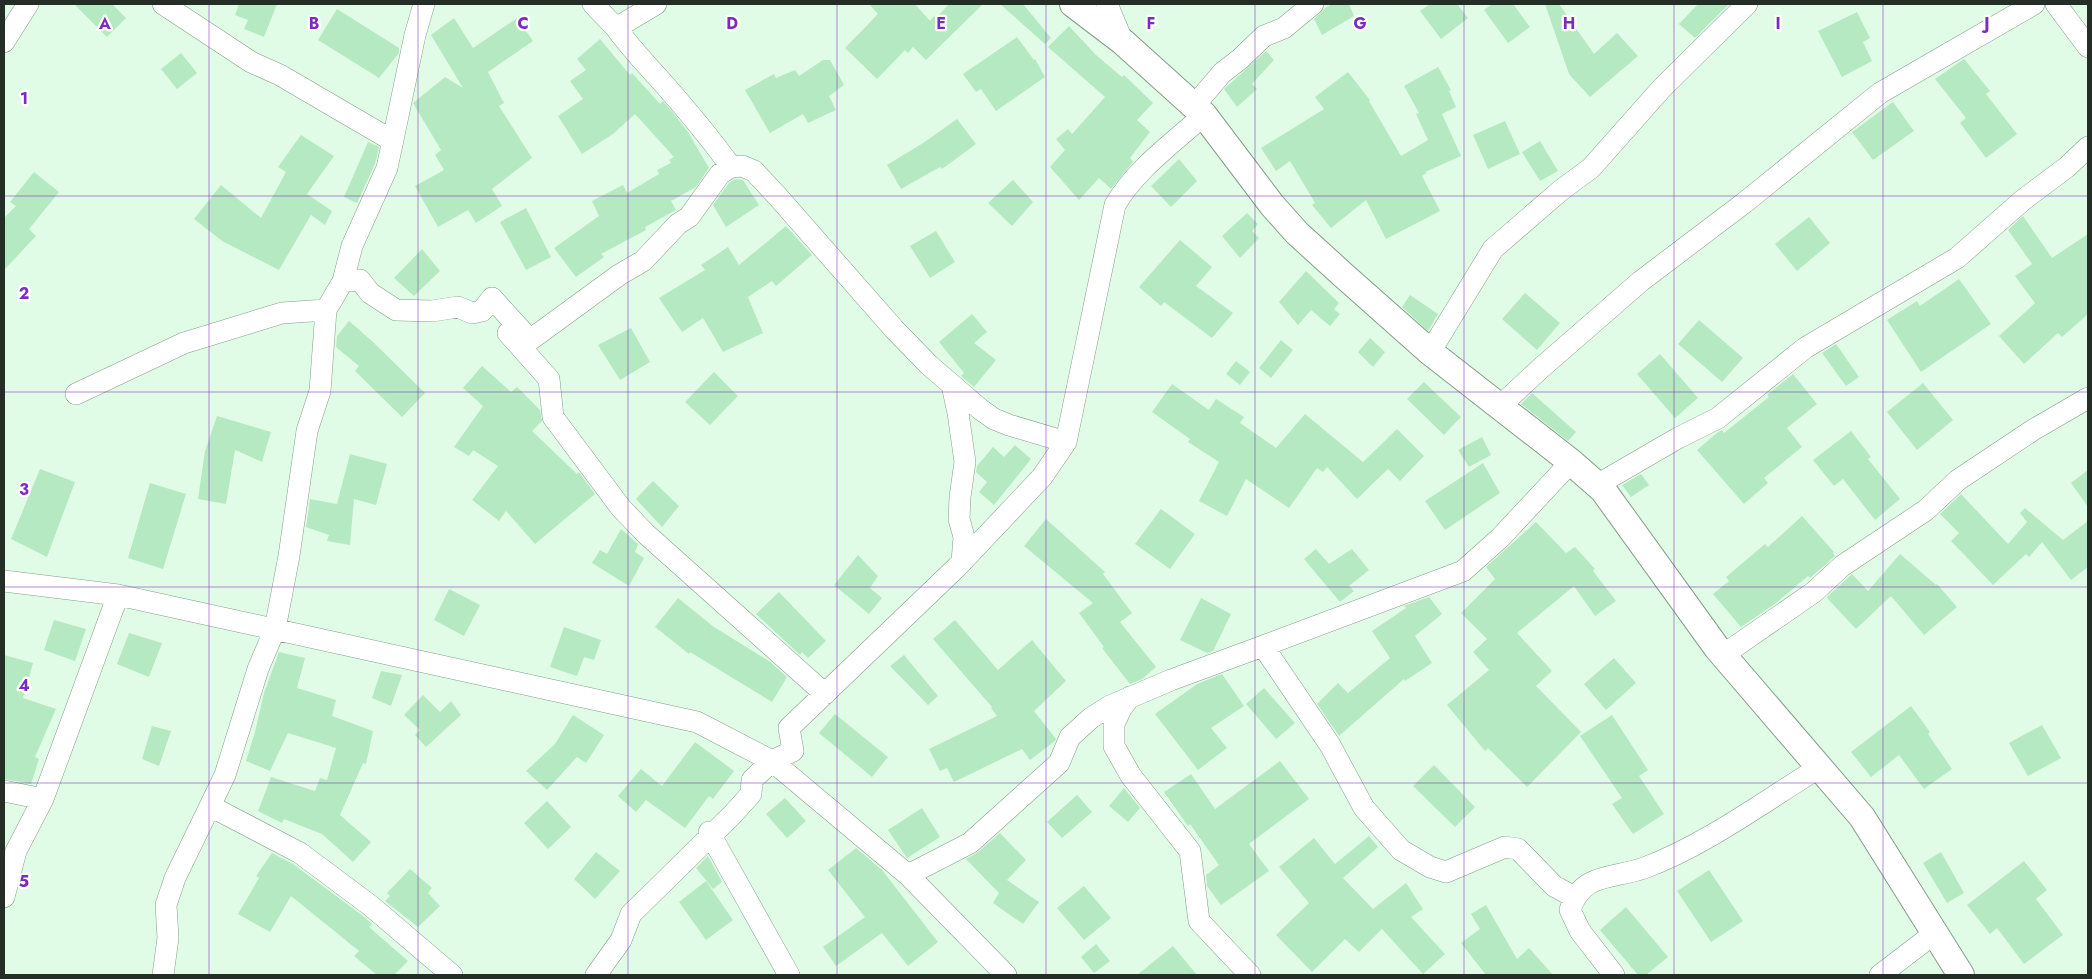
<svg xmlns="http://www.w3.org/2000/svg" width="2092" height="979" viewBox="0 0 2092 979" font-family="Jost,sans-serif">
<style>
.building{fill:#b5e9c1}
.lines{fill:none;stroke-linecap:round;stroke-linejoin:round}
.minor-casing{stroke:#849d89;stroke-width:22}
.tertiary-casing{stroke:#849d89;stroke-width:28}
.minor{stroke:#fff;stroke-width:21}
.tertiary{stroke:#fff;stroke-width:26}
.grid{fill:none;stroke:#7b2cbf;stroke-width:1;stroke-opacity:0.55}
.grid-label{font-size:16px;text-anchor:middle;font-weight:bold;fill:#7b2cbf;stroke:#fff;stroke-width:4.5;stroke-linejoin:round;paint-order:stroke}
</style>
<rect width="100%" height="100%" fill="#e1fce6"/>
<path class="building" d="M74 4H112L126 18 107 37Z
M239 4H277L264 37 244 29 248 20 235 15Z
M869 4H915L930 21 934 16 936 18 949 4H983L926 60 913 47 908 53 905 50 877 79 845 48 878 14Z
M1000 4H1023L1051 38 1045 44Z
M1332 4H1349L1354 16 1322 35 1314 19 1325 8Z
M1430 4H1457L1468 18 1441 39 1420 11Z
M1492 4H1513L1530 27 1508 43 1484 10Z
M1545 4H1559L1594 54 1617 33 1638 56 1590 97 1569 74Z
M1698 4H1729L1695 38 1679 24Z
M337 9 399 48V53L379 78 318 40Z
M1857 12 1870 38 1863 42 1872 61 1842 77 1818 31Z
M454 18 473 48 517 18 533 41 488 72 504 103 499 106 532 158 492 189 502 206 476 223 468 210 438 227 415 186 444 170 435 155 441 150 413 103 445 77 463 88 431 35Z
M1069 26 1096 55 1122 77 1124 75 1153 103 1137 120 1150 132 1130 158 1133 162 1111 189 1099 178 1079 200 1050 167 1065 150 1056 139 1068 129 1072 134 1105 97 1048 47Z
M1017 37 1034 60 1035 59 1045 77 996 111 981 89 976 92 963 74Z
M600 39 630 75 632 73 660 104 663 101 674 114 688 132 709 168 696 187 671 201 676 210 645 227 646 230 601 254 604 257 576 277 554 248 599 216 592 201 623 185 627 193 659 174 657 170 671 163 669 160 674 157 635 114 613 134 582 154 558 116 583 99 570 81 586 70 577 59Z
M1266 51 1274 60 1252 84 1257 89 1237 107 1224 89Z
M181 53 197 73 177 89 161 69Z
M1964 59 1990 91 1986 94 2017 134 1986 158 1960 123 1966 118 1935 79Z
M823 60H830L844 85 829 96 836 110 808 123 803 114 770 133 745 90 774 74 776 78 795 70 799 76Z
M1438 67 1451 90 1449 91 1456 107 1442 114 1461 156 1425 172 1427 173 1422 176 1440 211 1386 239 1366 200 1331 228 1312 205 1315 203 1290 161 1276 171 1261 148 1324 109 1315 97 1348 72 1370 100 1369 101 1401 156 1428 140 1416 114 1419 113 1404 86Z
M1893 102 1914 131 1873 160 1852 132Z
M957 119 976 144 942 169 940 167 901 189 887 165 923 143Z
M1505 121 1520 154 1488 169 1473 135Z
M301 135 334 156 307 194 332 211 325 225 311 215 279 270 222 241 194 219 221 185 261 218 286 172 278 167Z
M1540 141 1558 171 1540 181 1522 152Z
M368 142 379 147 375 164 357 203 344 197Z
M1179 159 1197 181 1171 207 1151 186Z
M34 172 59 192 29 229 36 236 4 270V218L16 206 10 202Z
M735 179 743 180 759 205 726 227 713 205 729 183Z
M1013 180 1033 202 1012 226 988 203Z
M526 208 551 257 526 270 500 222Z
M1247 213 1258 224 1252 231 1259 238 1240 258 1222 236Z
M2023 216 2052 258 2088 234V314L2062 337 2058 333 2024 364 1999 336 2035 303 2015 276 2032 264 2008 230Z
M1809 217 1830 243 1797 271 1775 244Z
M786 226 812 255 776 286 772 281 748 297 763 333 723 352 703 318 682 332 659 298 705 270 701 265 728 247 739 265Z
M936 231 955 262 930 278 910 246Z
M1180 240 1212 267 1196 286 1233 313 1212 338 1164 302 1161 306 1139 287Z
M422 249 440 271 414 296 394 278Z
M1306 271 1339 303 1334 309 1340 314 1330 326 1311 310 1298 325 1279 302Z
M1959 279 1991 324 1921 372 1887 320 1917 301 1920 306Z
M1525 293 1560 323 1537 350 1502 319Z
M1410 295 1438 314 1428 331 1402 307Z
M972 314 987 332 974 343 996 360 974 387 961 376 964 373 939 342Z
M1699 320 1743 358 1722 382 1678 344Z
M349 321 372 341 425 393 402 417 355 371 359 366 336 347 337 336Z
M631 328 650 362 620 380 598 345Z
M1370 338 1385 352 1373 367 1358 352Z
M1281 340 1293 350 1271 378 1259 368Z
M1836 344 1859 377 1846 386 1822 353Z
M1660 354 1698 398 1675 418 1637 374Z
M1236 361 1250 372 1240 385 1226 374Z
M482 366 511 392 517 387 540 410 542 421 532 431 577 474 579 472 595 494 535 544 506 511 499 521 472 500 498 466 473 450 469 456 454 447 483 406 463 388Z
M714 372 738 396 710 425 685 402Z
M1793 374 1817 404 1787 428 1802 447 1764 478 1768 483 1744 504 1697 450 1718 432 1722 430 1724 433 1769 397 1767 395Z
M1424 382 1461 417 1444 435 1407 399Z
M1923 383 1953 420 1917 450 1887 412Z
M1172 384 1209 410 1216 399 1244 417 1240 423 1276 448 1305 414 1363 462 1397 429 1424 456 1400 481 1388 469 1357 499 1327 467 1323 472 1317 468 1289 508 1246 479 1227 516 1199 501 1219 462 1188 442 1190 439 1152 412Z
M1532 393 1576 432 1568 441 1521 404Z
M217 416 271 432 262 462 235 450 226 504 198 499 205 451Z
M1851 431 1871 457 1868 459 1900 499 1875 520 1843 479 1834 486 1813 460Z
M1482 437 1491 455 1469 467 1458 450Z
M1015 445 1031 459 994 505 979 492 987 482 976 472 977 466 993 447 1004 457Z
M350 454 387 464 376 505 354 499 350 545 327 541 329 535 306 527 310 499 337 504Z
M1483 463 1500 493 1445 530 1425 501Z
M40 469 75 482 47 557 11 539Z
M2088 470V507L2071 483Z
M1641 474 1649 485 1631 497 1622 485Z
M653 481 679 506 662 527 636 499Z
M150 483 186 494 163 569 128 558Z
M1961 494 2008 544 2027 522 2020 513 2025 508 2063 540 2088 521V567L2071 580 2042 542 2029 557 2026 554 1993 585 1951 541 1959 533 1940 514Z
M1161 509 1195 534 1170 569 1135 544Z
M1802 516 1834 552 1833 553 1835 556 1810 578 1808 576 1776 603 1741 627 1713 594 1729 581 1726 577 1765 544 1768 547Z
M1046 519 1105 572 1103 574 1132 613 1120 622 1156 667 1142 679 1130 684 1102 648 1104 647 1079 613 1093 603 1024 546Z
M1536 522 1566 553 1575 547 1595 569 1593 571 1616 601 1595 616 1574 586 1517 633 1552 671 1536 686 1581 732 1527 787 1488 748 1485 751 1447 705 1489 670 1473 652 1487 639 1461 613 1495 579 1486 567Z
M621 529 638 544 635 552 644 558 629 586 592 563 600 550 607 554Z
M1316 549 1329 564 1352 549 1369 570 1349 586 1354 591 1340 602 1304 559Z
M1900 554 1936 585 1937 584 1957 607 1924 635 1891 596 1856 629 1827 598V597L1852 574 1868 591Z
M858 555 878 576 870 588 882 598 869 614 834 585Z
M449 589 480 605 464 636 434 620Z
M779 592 826 641 808 658 802 652 800 655 756 614Z
M1429 597 1442 614 1415 636 1432 663 1405 681 1404 679 1339 736 1317 704 1338 683 1348 693 1390 658 1372 631 1406 608 1404 606Z
M678 598 714 627 769 661 787 677 772 702 690 652 689 654 655 627Z
M1201 598 1231 614 1213 651 1207 653 1180 640Z
M54 620 86 629 75 661 44 650Z
M955 620 998 670 1032 640 1066 681 1034 711 1056 739 1055 741 1030 760 1022 749 954 782 947 768 940 771 929 749 997 716 991 708 992 707 933 639Z
M564 627 601 640 594 660 584 657 577 676 550 667Z
M129 633 162 643 149 677 117 664Z
M279 652 305 658 297 688 336 700 332 716 373 731 366 764 363 763 340 815 371 842 353 862 322 834 284 819 282 823 258 811 271 777 315 791 320 778 327 780 336 748 288 733 270 771 246 761 255 732 264 693Z
M4 655 33 663 23 698 56 709 35 757 39 759 31 784 4 779Z
M904 655 938 696 928 705 890 666Z
M1614 658 1636 683 1606 710 1584 684Z
M381 671 402 675 391 706 372 698Z
M1222 674 1244 706 1211 728 1227 748 1198 770 1155 714 1197 684Z
M1264 688 1295 723 1276 739 1246 704Z
M423 695 440 712 451 701 461 715 426 747 415 735 420 730 404 715Z
M1911 706 1930 732 1928 734 1952 769 1924 789 1899 755 1871 777 1851 752Z
M835 714 888 757 872 777 819 733Z
M573 715 604 735 586 763 577 757 547 790 526 771 555 744Z
M1612 715 1648 770 1639 776 1664 814 1633 834 1612 804 1622 798 1580 736Z
M2042 725 2061 758 2028 776 2009 743Z
M152 726 171 731 159 766 142 759Z
M695 742 734 771 713 799 709 796 685 828 646 800 636 812 618 796 641 769 662 786Z
M1280 761 1309 799 1249 844 1269 871 1221 905 1207 886 1206 875 1219 865 1190 824 1188 826 1164 792 1191 774 1215 809Z
M1434 765 1475 807 1455 827 1413 786Z
M1124 788 1140 808 1128 822 1109 806Z
M1077 795 1092 812 1062 838 1047 822Z
M785 798 806 821 787 838 766 814Z
M547 801 571 827 548 849 524 823Z
M922 808 940 837 907 858 888 830Z
M1000 833 1026 860 1007 880 1039 902 1023 924 993 903 999 893 966 859 978 852Z
M1369 836 1378 847 1343 878 1373 909 1406 883 1423 909 1411 917 1445 954 1423 974 1382 929 1359 952 1345 939 1312 972 1276 935 1309 903 1279 867 1314 838 1335 864Z
M856 848 882 870 938 942 908 966 882 933 836 966 823 947 865 917 828 870Z
M596 852 620 871 595 899 574 879Z
M1941 852 1964 893 1947 903 1923 863Z
M272 853 293 864 363 916 372 924 369 927 408 961 394 975H377L354 956 359 951 291 896 270 932 238 914 259 878 256 876Z
M708 856 722 882 713 889 696 868Z
M2024 861 2047 890 2036 899 2063 935 2024 964 1997 928 1990 934 1967 905Z
M410 869 432 888 428 893 440 906 418 927 385 901 390 896 387 893Z
M1709 870 1743 921 1711 942 1677 891Z
M706 881 733 920 706 940 679 902Z
M1084 886 1111 918 1084 940 1057 908Z
M1486 905 1517 959 1529 948 1553 975H1486L1461 943 1480 929 1471 914Z
M1626 907 1668 957 1646 975H1638L1600 930Z
M1096 944 1110 961 1094 973 1081 957Z
M1173 946 1197 975H1137Z"/>
<g class="lines">
<defs>
<path id="minor" d="M163 4 251 62 280 75 393 141
M593 4 616 28 656 4
M1107 4 1123 42
M2056 4 2088 47
M616 28C634 53 656 74 676 98 695 120 714 143 731 167
M4 42 28 4
M1194 106 1222 73 1240 59 1264 36 1284 28 1313 4
M343 281 360 280 370 293 396 310 432 311 458 307 472 313 482 311 492 298 530 340 619 275 643 261 678 224 689 217 720 174 731 167 742 166 754 171 779 198 894 329 929 365 980 409 994 419 1009 425 1066 442
M326 310 320 391 307 431 289 556 275 629 258 669 225 775 210 806 300 853 371 906 452 975
M508 333 549 379 553 417 621 508 646 534 825 694
M1430 352 1493 249 1560 191 1591 168 1662 88 1747 4
M952 385 958 413 965 462 960 497 959 519 964 537 962 562
M76 394 184 343 282 313 326 310 343 281 352 246 387 168 415 35 424 4
M1499 407 1541 368 1641 281 1744 203 1880 93 2034 4
M1597 485 1678 438 1718 418 1805 348 1957 258 2023 200 2067 167 2088 147
M4 581 118 595 697 722 772 761 908 875 970 843 1059 763 1070 737 1091 718 1110 706 1171 680 1263 646 1330 745 1364 808 1401 850 1430 867 1446 872 1505 847 1518 849 1554 886 1574 897
M1263 646 1463 571 1500 538 1571 462
M1723 655 1814 592 1842 566 1926 510 1958 480 2033 430 2088 398
M1130 697 1121 709 1114 724V746L1131 776 1190 851 1199 921 1250 975
M4 791 43 799
M709 832 789 975
M908 875 1006 975
M4 897 16 851 43 799 118 595
M163 975 168 938 166 905 175 878 210 806
M596 975 621 940 631 914 733 814 751 794 752 780 772 761 793 751 789 728 957 567 1042 477 1066 442 1115 205C1136 169 1173 143 1204 115
M1614 975 1580 931 1570 910C1582 872 1613 879 1644 868 1704 846 1765 801 1820 767
M1880 975 1935 933"/>
<path id="tertiary" d="M1073 4 1123 42 1204 115 1272 205 1297 233 1342 274 1430 352 1571 462 1603 490 1717 648 1862 817 1961 975"/>
</defs>
<use href="#minor" class="minor-casing"/>
<use href="#tertiary" class="tertiary-casing"/>
<use href="#minor" class="minor"/>
<use href="#tertiary" class="tertiary"/>
</g>
<path class="grid" d="M209 4V975M418 4V975M628 4V975M837 4V975M1046 4V975M1255 4V975M1464 4V975M1674 4V975M1883 4V975M4 196H2088M4 392H2088M4 587H2088M4 783H2088"/>
<g class="grid-label">
<text x="105" y="29">A</text>
<text x="314" y="29">B</text>
<text x="523" y="29">C</text>
<text x="732" y="29">D</text>
<text x="941" y="29">E</text>
<text x="1151" y="29">F</text>
<text x="1360" y="29">G</text>
<text x="1569" y="29">H</text>
<text x="1778" y="29">I</text>
<text x="1987" y="29">J</text>
<text x="24" y="104">1</text>
<text x="24" y="299">2</text>
<text x="24" y="495">3</text>
<text x="24" y="691">4</text>
<text x="24" y="887">5</text>
</g>
<rect width="2092" height="979" fill="none" stroke="#242e26" stroke-width="10"/>
</svg>
